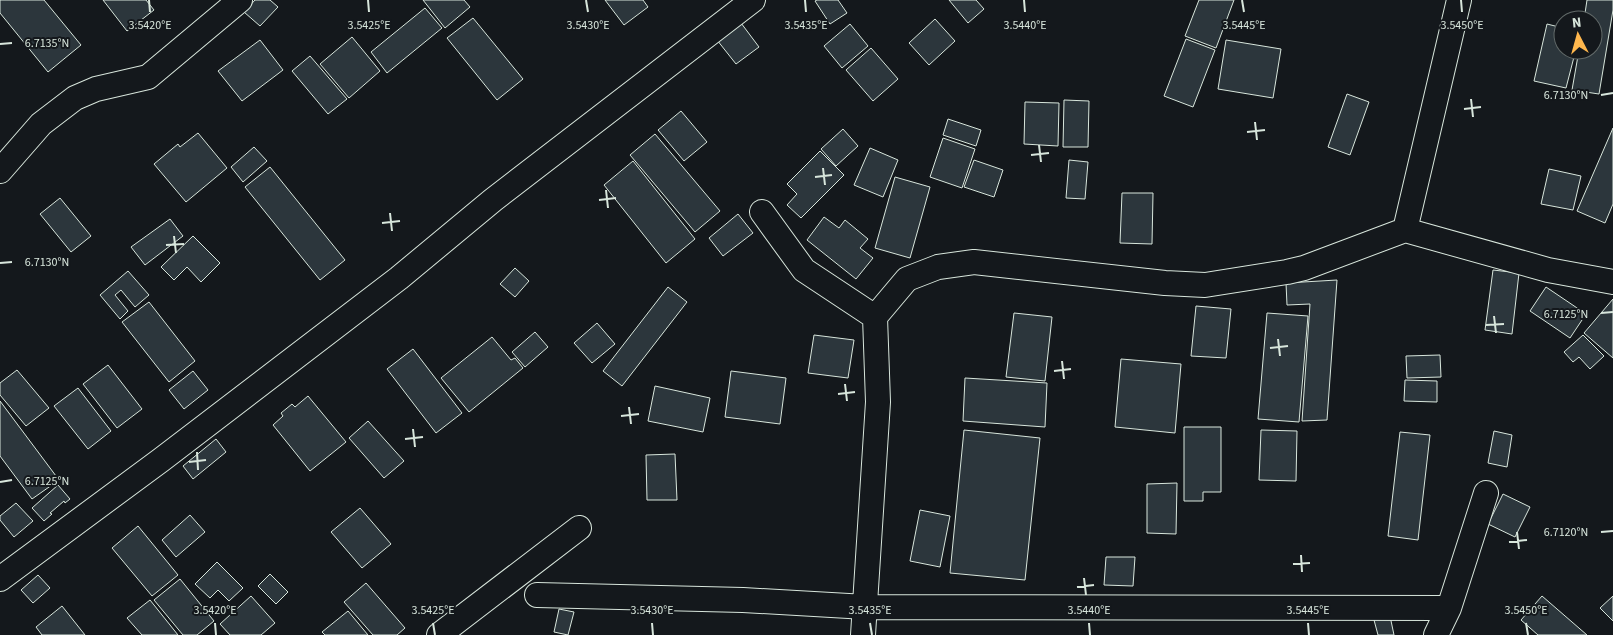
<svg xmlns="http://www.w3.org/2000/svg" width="1613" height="635" viewBox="0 0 1613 635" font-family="'Source Sans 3',sans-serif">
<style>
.building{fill:#2c363c;stroke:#d8e6dc}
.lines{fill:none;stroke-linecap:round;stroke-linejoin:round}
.street-casing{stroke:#d8e6dc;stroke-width:26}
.street{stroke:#14181c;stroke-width:24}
.ticks{fill:none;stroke:#d8e6dc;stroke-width:2}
.ticks-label{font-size:12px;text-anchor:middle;fill:#d8e6dc;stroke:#14181c;stroke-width:4;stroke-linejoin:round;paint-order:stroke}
</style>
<rect width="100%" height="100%" fill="#14181c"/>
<path class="building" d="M0 0H44L81 45 48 72 0 13Z
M103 0H146L154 10 127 31Z
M255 0H270L278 7 260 26 244 12Z
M423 0H464L470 7 445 28Z
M605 0H643L648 7 624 25Z
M817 0H838L847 13 830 24 815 1Z
M949 0H976L984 9 968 23Z
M1199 0H1234L1216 48 1185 36Z
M1587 0H1613V10L1599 94 1572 90 1579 50H1593V20H1584Z
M425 8 442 28 387 73 371 52Z
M473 18 523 79 497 100 447 38Z
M935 19 955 41 929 65 909 43Z
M741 23 759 47 736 64 717 40Z
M850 24 868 46 842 68 824 46Z
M1547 24 1563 28V50L1575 53 1566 88 1534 81Z
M352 37 380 71 349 98 320 64Z
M1186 39 1215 50 1193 107 1164 96Z
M260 40 283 70 242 101 218 71Z
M1226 40 1281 49 1273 98 1218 89Z
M871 48 898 79 873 101 846 70Z
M310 56 347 99 328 114 292 71Z
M1347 94 1369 102 1350 155 1328 147Z
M1064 100 1089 101 1088 147H1063Z
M1025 102 1059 103 1058 146 1024 144Z
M681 111 707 142 684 161 658 130Z
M948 119 981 130 976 146 943 135Z
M1613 128V204L1605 223 1577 211Z
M843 129 858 146 836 166 821 149Z
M198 133 227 168 186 202 154 164 178 144 180 147Z
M655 134 720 211 695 232 630 155Z
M943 138 975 149 962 188 930 177Z
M254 147 267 161 243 182 231 167Z
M870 148 898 160 883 197 854 185Z
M820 151 844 175 801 218 787 205 797 194 787 184Z
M974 160 1003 170 994 197 964 187Z
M1069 160 1088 162 1085 199 1066 198Z
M633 161 695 239 666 263 604 185Z
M270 167 345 260 320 280 245 187Z
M1549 169 1581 176 1573 210 1541 204Z
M895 177 930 187 910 258 875 248Z
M1122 193H1153L1152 244 1120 243Z
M60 198 91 236 71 252 40 214Z
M738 214 753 233 723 256 709 238Z
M824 217 839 228 845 220 868 239 860 248 873 258 856 279 807 240Z
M170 219 183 236 145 265 131 247Z
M193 236 220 263 201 282 187 267 174 280 161 267Z
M515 268 529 281 515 297 500 284Z
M1493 270 1519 273 1512 334 1485 330Z
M128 271 149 295 135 307 121 290 115 295 128 311 120 319 100 295Z
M1337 280 1327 420 1302 421 1310 304 1287 305 1286 283Z
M668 287 687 302 622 386 603 371Z
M1546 287 1586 314 1570 338 1530 311Z
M1613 299V358L1584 333Z
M149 302 195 361 169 382 122 322Z
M1196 306 1231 309 1226 358 1191 356Z
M1014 313 1052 317 1045 381 1006 377Z
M1267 313 1308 316 1299 422 1258 419Z
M597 323 615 344 592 363 574 343Z
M535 332 548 347 525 367 512 352Z
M814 335 854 340 848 378 808 373Z
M1583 335 1604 356 1590 369 1579 357 1573 362 1564 352Z
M492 337 511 360 515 358 523 368 469 412 441 378Z
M413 349 462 413 436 433 387 369Z
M1440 355 1441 377 1407 378 1406 356Z
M1121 359 1181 364 1175 433 1115 427Z
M108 365 142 409 117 428 83 384Z
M17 370 49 408 26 426 0 395V383Z
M193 371 208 390 184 409 169 390Z
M731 371 786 378 780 424 725 417Z
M965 378 1047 383 1045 427 963 421Z
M1405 380 1437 381V402L1404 401Z
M655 386 710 398 703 432 648 421Z
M78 388 111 431 88 449 54 406Z
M308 396 346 442 310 471 273 425 283 416 281 413 292 404 295 407Z
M0 401 59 480 32 499 0 456Z
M368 421 404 461 384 478 349 438Z
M1184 427H1221V492H1203V501H1184Z
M964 430 1040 438 1025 580 950 573Z
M1261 430 1297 431 1296 481 1259 480Z
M1494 431 1512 435 1507 467 1488 463Z
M1400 432 1430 435 1418 540 1388 536Z
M216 439 226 452 193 479 183 466Z
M675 454 677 500H647L646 455Z
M1177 483 1176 534 1147 533V484Z
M58 485 70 499 65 503 64 501 50 513 52 514 44 521 32 508Z
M1503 494 1530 507 1515 537 1488 524Z
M16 503 33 521 14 537 0 520V516Z
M360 508 391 544 362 568 331 532Z
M920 510 950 516 940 567 910 561Z
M190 515 205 532 176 557 162 540Z
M138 526 178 575 152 596 112 548Z
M1106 557H1135L1133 586 1104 585Z
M217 562 243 588 229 601 218 590 210 598 195 584Z
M270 574 288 592 276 604 258 586Z
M38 575 50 588 33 603 21 590Z
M180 579 214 621 197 635H183L154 600Z
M366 583 405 628 397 635H373L344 602Z
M251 596 275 623 261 635H230L220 624Z
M1542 596 1587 635H1538L1521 620Z
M1613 596V621L1600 608Z
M150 600 178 635H142L127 618Z
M62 606 85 635H42L36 627Z
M559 609 574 612 568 635 554 632Z
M348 611 368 635H325L322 632Z
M1390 616 1394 635H1378L1374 620Z"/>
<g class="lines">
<defs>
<path id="street" d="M0 171 41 124 75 98 96 89 148 77 240 0
M762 212 804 270 875 317 878 402 863 635
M1405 230 1459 0
M875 317 907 279 938 267 974 262 1165 283 1205 285 1287 272 1304 268 1405 230 1548 270 1613 282
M0 579 161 460 399 278 493 200 753 0
M537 595 743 600 866 607 1449 608
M439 635 579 528
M1436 635 1449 608 1486 493"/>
</defs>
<use href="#street" class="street-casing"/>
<use href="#street" class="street"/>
</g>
<path class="ticks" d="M149 0 150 12M368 0 369 12M586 0 588 12M805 0 806 12M1024 0 1025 12M1242 0 1244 12M1461 0 1462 12M0 44 12 43M1601 95 1613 93M1471 99 1473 117M1464 109 1481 107M1255 122 1257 140M1247 132 1265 130M1039 145 1041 162M1031 155 1049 153M823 168 825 185M815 177 832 175M606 190 608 208M599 200 616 198M390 213 392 231M382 223 400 221M174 236 176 253M166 245 184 244M0 263 12 262M1601 313 1613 312M1494 316 1496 333M1486 325 1504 324M1278 339 1280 356M1270 348 1288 346M1062 361 1064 379M1054 371 1071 369M845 384 847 401M838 394 855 392M629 407 631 424M621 416 639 414M413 429 415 447M405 439 423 437M197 452 198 470M189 462 206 460M0 482 12 480M1517 532 1519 549M1601 532 1613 531M1509 542 1527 540M1301 555 1302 572M1293 564 1310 563M1084 578 1086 595M1077 587 1094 585M215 623 216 635M433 623 435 635M652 623 653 635M870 623 872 635M1089 623 1090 635M1308 623 1309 635M1526 623 1528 635"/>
<g class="ticks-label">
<text x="150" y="29">3.5420°E</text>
<text x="369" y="29">3.5425°E</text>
<text x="588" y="29">3.5430°E</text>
<text x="806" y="29">3.5435°E</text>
<text x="1025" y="29">3.5440°E</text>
<text x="1244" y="29">3.5445°E</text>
<text x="1462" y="29">3.5450°E</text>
<text x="47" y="47">6.7135°N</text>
<text x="1566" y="99">6.7130°N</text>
<text x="47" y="266">6.7130°N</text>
<text x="1566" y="318">6.7125°N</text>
<text x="47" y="485">6.7125°N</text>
<text x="1566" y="536">6.7120°N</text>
<text x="215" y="614">3.5420°E</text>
<text x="433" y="614">3.5425°E</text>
<text x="652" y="614">3.5430°E</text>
<text x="870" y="614">3.5435°E</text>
<text x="1089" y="614">3.5440°E</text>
<text x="1308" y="614">3.5445°E</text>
<text x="1526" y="614">3.5450°E</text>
</g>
<g transform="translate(1578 35) rotate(354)"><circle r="24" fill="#14181c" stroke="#626a69"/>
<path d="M0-4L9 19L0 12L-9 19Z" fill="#ffb74d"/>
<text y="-8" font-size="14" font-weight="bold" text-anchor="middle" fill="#d8e6dc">N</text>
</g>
</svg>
